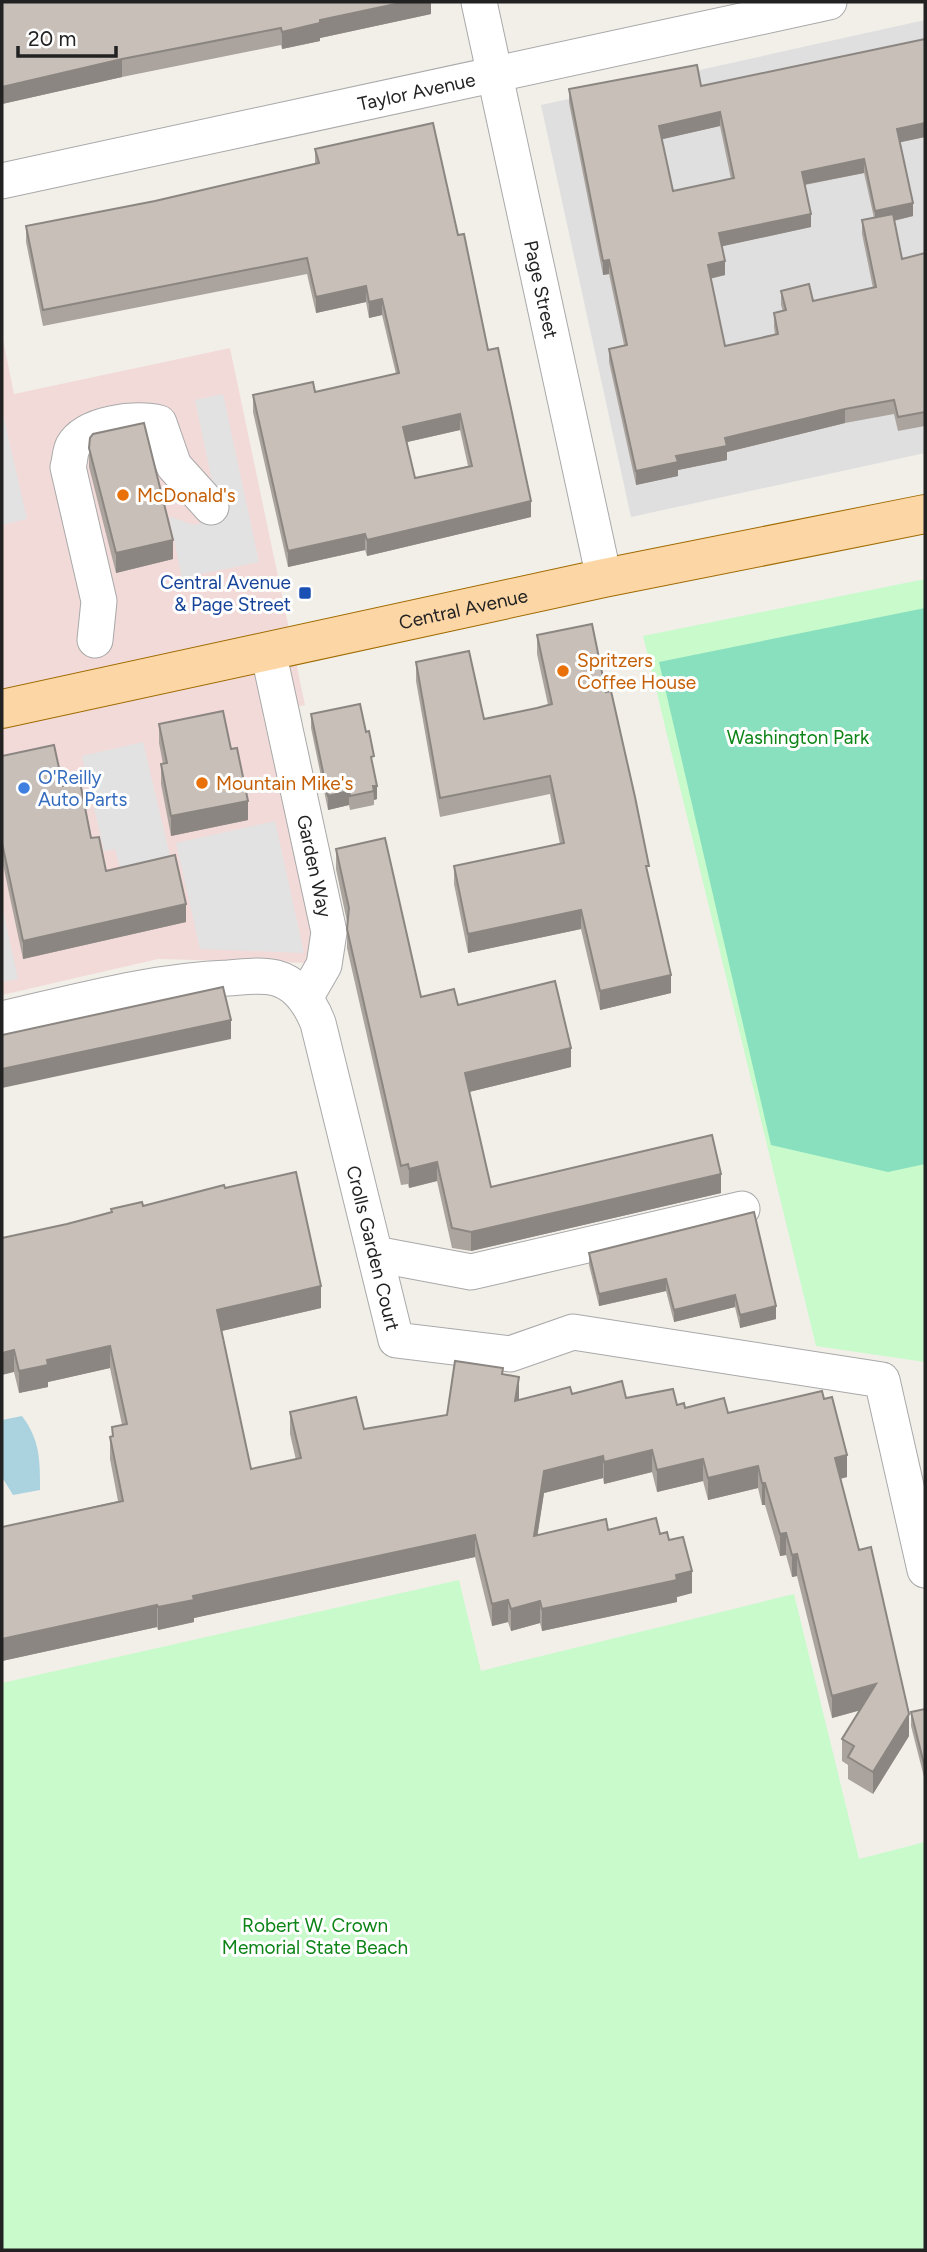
<svg xmlns="http://www.w3.org/2000/svg" width="927" height="2252" viewBox="0 0 927 2252" font-family="Figtree,sans-serif">
<style>
.residential{fill:#e0dfdf}
.commercial{fill:#f2dad9}
.park{fill:#c8facc}
.pitch{fill:#88e0be}
.parking{fill:#e2e2e2}
.water{fill:#aad3df}
.lines{fill:none;stroke-linecap:round;stroke-linejoin:round}
.minor-casing{stroke:#a9a9a9;stroke-width:37}
.major-casing{stroke:#a06b00;stroke-width:40}
.minor{stroke:#fff;stroke-width:35}
.major{stroke:#fcd6a4;stroke-width:38}
.wall{fill:#aba49e;fill-rule:evenodd}
.shaded-wall{fill:#8b8681}
.building{fill:#c7bfb8;stroke:#8b8681;stroke-width:2;fill-rule:evenodd}
.food-dot{fill:#e8710a;stroke:#fff;stroke-width:2.5}
.transit-dot{fill:#1a4fb4;stroke:#fff;stroke-width:2.5}
.shop-dot{fill:#3f7fe0;stroke:#fff;stroke-width:2.5}
.labels{text-anchor:middle;dominant-baseline:central;stroke-width:6;stroke-linejoin:round;paint-order:stroke}
.street-label{font-size:19px;fill:#222;stroke:#fff}
.food-label{font-size:19px;fill:#c56008;stroke:#fff;text-anchor:start}
.transit-label{font-size:19px;fill:#164399;stroke:#fff;text-anchor:end}
.park-label{font-size:19px;fill:#0c8416;stroke:#fff}
.shop-label{font-size:19px;fill:#366cbe;stroke:#fff;text-anchor:start}
</style>
<rect width="100%" height="100%" fill="#f2efe9"/>
<path class="residential" d="M925 20V453L631 517 541 105Z"/>
<path class="commercial" d="M2 334 14 394 230 348 305 705 263 715 315 945 311 963 158 959 2 995Z"/>
<path class="park" d="M925 579V1362L816 1346 643 636Z
M459 1580 481 1671 794 1594 859 1859 925 1842V2250H2V1683Z"/>
<path class="pitch" d="M925 608V1164L888 1172 771 1145 659 662Z"/>
<path class="parking" d="M223 394 259 562 182 578 169 516 193 525 220 519 195 400Z
M2 410 27 519 2 525Z
M143 742 171 860 121 872 115 849 104 851 82 756Z
M275 821 304 953 200 949 176 843Z
M2 906 18 979 2 982Z"/>
<path class="water" d="M22 1416C40 1440 40 1460 40 1490L13 1495 2 1477V1420Z"/>
<g class="lines">
<defs>
<g id="minor">
<path id="s1" d="M479 2 604 578"/>
<path id="s2" d="M2 181 829 2"/>
<path d="M95 640 99 601 68 467C70 461 70 451 73 446 86 423 137 417 159 423L174 466 211 507"/>
<path id="s3" d="M268 651 329 932 324 965 305 998"/>
<path id="s4" d="M2 1019C77 1002 151 981 228 978 243 977 261 974 276 978 298 984 310 1003 318 1023L396 1340 510 1354 573 1332 882 1380 925 1570"/>
<path d="M375 1254 471 1272 742 1209"/>
</g>
<g id="major">
<path id="s5" d="M2 709 604 578 925 514"/>
</g>
</defs>
<use href="#minor" class="minor-casing"/>
<use href="#major" class="major-casing"/>
<use href="#minor" class="minor"/>
<use href="#major" class="major"/>
</g>
<path class="wall" d="M2 2H431V14L320 38V41L282 49 281 45 122 77 2 104Z
M701 86 925 137 900 142 913 216 894 221 902 259 925 253V426L898 431 894 414 845 423 727 452V460L678 470V476L636 485 609 362V349L624 345 609 274 603 275 569 103V89ZM720 126 731 179 673 191 662 139ZM864 173 874 218 862 220V234L873 288 813 301 781 291V305L783 311 774 313V327L775 335 725 346 710 279 725 275 722 246 811 227 805 185Z
M315 149 458 235 531 517 367 556 365 550 288 567 253 412V395L315 392 396 374 382 315 369 318 366 302 316 313 307 274 43 326 26 242V226L155 201 315 164ZM460 430 468 466 415 478 407 442Z
M89 448 173 559 116 573 89 467Z
M537 635 606 692 649 879 671 993 600 1010 581 929 468 953 454 884V866L560 844 550 794 440 817 416 681V662L484 719 537 708 548 705 537 654Z
M311 714 374 769 377 799 374 800V805L350 810 349 805 328 810 311 728Z
M159 724 231 749 248 820 171 836 161 784V764H163L159 743Z
M2 756 91 838 106 871 186 922 23 959 2 860Z
M336 849 421 997 458 1005 571 1067 469 1092 491 1187 721 1193 471 1251 452 1248 437 1181 409 1188 408 1184 401 1185 347 948V922L336 869Z
M225 1188 321 1308 222 1331 251 1469 296 1460 290 1434V1412L364 1429 447 1415 503 1375 519 1400 572 1394 626 1398 685 1408 728 1413 847 1477 840 1479 909 1736 873 1794 848 1779V1765L842 1761V1739L860 1710 832 1718 797 1576 792 1577 786 1555 780 1556 765 1505H762L758 1488 708 1500 703 1481 657 1492 652 1472 604 1484 603 1478 544 1493 537 1536 608 1530 660 1534 669 1540 692 1593 677 1597V1602L542 1631 540 1623 511 1631 508 1622 492 1626 475 1557 194 1618V1622L158 1630 157 1627 2 1661V1527L118 1501 110 1459V1437H112V1427L122 1425 110 1368 48 1382V1387L19 1393 14 1372 2 1238 67 1224 111 1212V1209L143 1206Z
M754 1212 776 1319 740 1328 735 1307 674 1322 666 1291 599 1306 589 1265V1253Z
M925 1709V1781L911 1726V1712Z"/>
<path class="shaded-wall" d="M405 2H431V14L320 38V41L282 49V32L320 20Z
M122 59V77L2 104V87Z
M720 112V126L659 140V126Z
M925 123V137L897 143V129Z
M864 159V173L802 185V172Z
M913 203V216L875 225V211Z
M811 214V227L719 247V233Z
M609 260V274L603 275V261Z
M725 261V275L708 279V265Z
M366 286V302L316 313V297Z
M382 299V315L369 318V302Z
M845 409V423L727 452V460L678 470V476L636 485V471L725 438Z
M460 414V430L403 443V427Z
M531 501V517L367 556V540Z
M365 534V550L288 567V551Z
M173 540V559L116 573V553Z
M373 786H377V799L374 800Z
M349 791V805L328 810V796Z
M248 801V820L171 836V816Z
M186 904V922L23 959V941Z
M581 910V929L468 953V934Z
M671 975V993L600 1010V991Z
M231 1020V1039L2 1088V1069Z
M571 1048V1067L465 1093V1073Z
M437 1162V1181L409 1188V1169Z
M721 1174V1193L471 1251V1232Z
M666 1279V1291L599 1306V1294Z
M321 1286V1308L217 1332V1310Z
M735 1295V1307L674 1322V1310Z
M776 1306V1319L740 1328V1315Z
M110 1346V1368L48 1382V1387L19 1393V1371L47 1360Z
M14 1350V1372L2 1375V1353Z
M519 1377V1399L515 1423V1401Z
M652 1450V1472L604 1484V1462Z
M847 1455V1477L835 1480V1458Z
M603 1456V1478L544 1493 534 1558V1536L544 1471Z
M703 1459V1481L657 1492V1470Z
M758 1466V1488L708 1500V1478Z
M762 1483H765V1505H762Z
M786 1533V1555L780 1556V1534Z
M475 1535V1557L194 1618V1622L158 1630V1607L193 1596Z
M797 1554V1576L792 1577V1555Z
M692 1571V1593L677 1597V1602L542 1631V1609Z
M508 1600V1622L492 1626V1604Z
M540 1601V1623L511 1631V1609Z
M157 1605V1627L2 1661V1639Z
M876 1684V1706L832 1718V1696Z
M909 1714V1736L873 1794V1772Z"/>
<path class="building" d="M2 2H405L320 20V23L282 32 281 28 122 59 2 87Z
M925 39V123L897 129 913 203 875 211 864 159 802 172 811 214 719 233 725 261 708 265 725 346 778 334 774 313 786 310 781 291 809 284 813 301 876 287 862 220 893 214 902 259 925 253V412L898 417 894 400 845 409 725 438 727 446 676 456 678 462 636 471 609 349 627 345 609 260 603 261 569 89 697 65 701 86ZM720 112 734 178 673 191 659 126Z
M433 123 458 235 464 234 488 350 498 348 531 501 367 540 365 534 288 551 253 395 313 382 315 392 399 373 382 299 369 302 366 286 316 297 307 258 43 310 26 226 155 201 319 163 315 149ZM460 414 472 466 415 478 403 427Z
M144 423 173 540 116 553 89 448 90 438 93 434Z
M592 624 606 692 611 691 635 797 649 866H646L671 975 600 991 581 910 468 934 454 866 564 843 550 776 440 798 416 662 469 651 484 719 537 708 552 704 537 635Z
M360 704 366 732 369 731 374 756 371 757 377 786H373L374 791 350 796 349 791 328 796 311 714Z
M223 711 231 749 237 748 248 801 171 816 161 764 167 763 159 724Z
M54 745 63 786 80 782 91 838 99 837 106 871 175 855 186 904 23 941 2 843V756Z
M385 838 421 997 454 989 458 1005 555 981 571 1048 465 1073 491 1187 712 1135 721 1174 471 1232 452 1228 437 1162 409 1169 408 1164 401 1166 347 929 349 908 336 849Z
M223 987 231 1020 2 1069V1035Z
M296 1172 321 1286 217 1310 251 1469 301 1458 290 1412 356 1397 364 1429 447 1415 455 1361 503 1368 502 1374 519 1377 515 1401 570 1387 572 1394 622 1381 626 1398 673 1389 677 1405 684 1403 685 1408 724 1398 728 1413 822 1391 824 1399 832 1397 847 1455 835 1458 859 1550 871 1547 909 1714 873 1772 848 1757 854 1746 842 1739 876 1684 832 1696 797 1554 792 1555 786 1533 780 1534 765 1483H762L758 1466 708 1478 703 1459 657 1470 652 1450 604 1462 603 1456 544 1471 534 1536 606 1519 608 1530 656 1518 660 1534 667 1532 669 1540 683 1537 692 1571 676 1575 677 1580 542 1609 540 1601 511 1609 508 1600 492 1604 475 1535 193 1596 194 1600 158 1607 157 1605 2 1639V1527L123 1501 110 1437 113 1436 112 1427 127 1424 110 1346 47 1360 48 1365 19 1371 14 1350 2 1353V1236V1238L67 1224 112 1212 111 1209 142 1202 143 1206 224 1185 225 1188Z
M754 1212 776 1306 740 1315 735 1295 674 1310 666 1279 599 1294 589 1253Z
M925 1709V1768L911 1712Z"/>
<g class="food-dot">
<circle cx="123" cy="495" r="7"/>
<circle cx="563" cy="671" r="7"/>
<circle cx="202" cy="783" r="7"/>
</g>
<rect class="transit-dot" x="298" y="586" width="14" height="14" rx="3.5"/>
<circle class="shop-dot" cx="24" cy="788" r="7"/>
<g class="labels">
<g class="street-label">
<text stroke="none"><textPath href="#s2" startOffset="424">Taylor Avenue</textPath></text>
<text stroke="none"><textPath href="#s1" startOffset="294">Page Street</textPath></text>
<text stroke="none"><textPath href="#s5" startOffset="472">Central Avenue</textPath></text>
<text stroke="none"><textPath href="#s3" startOffset="220">Garden Way</textPath></text>
<text stroke="none"><textPath href="#s4" startOffset="574">Crolls Garden Court</textPath></text>
</g>
<g class="food-label">
<text x="137" y="495">McDonald's</text>
<text x="577" y="660">Spritzers<tspan x="577" dy="22">Coffee House</tspan></text>
<text x="216" y="783">Mountain Mike's</text>
</g>
<g class="transit-label">
<text x="291" y="582">Central Avenue<tspan x="291" dy="22">&amp; Page Street</tspan></text>
</g>
<g class="park-label">
<text x="798" y="737">Washington Park</text>
<text x="315" y="1925">Robert W. Crown<tspan x="315" dy="22">Memorial State Beach</tspan></text>
</g>
<g class="shop-label">
<text x="38" y="777">O'Reilly<tspan x="38" dy="22">Auto Parts</tspan></text>
</g>
</g>
<rect width="927" height="2252" fill="none" stroke="#222222" stroke-width="7"/>
<path d="M18 46v10h98v-10" fill="none" stroke="#222222" stroke-width="3.5"/>
<text x="28" y="46" font-size="21" fill="#222222" stroke="#ffffff" stroke-width="5" paint-order="stroke">20 m</text>
</svg>
